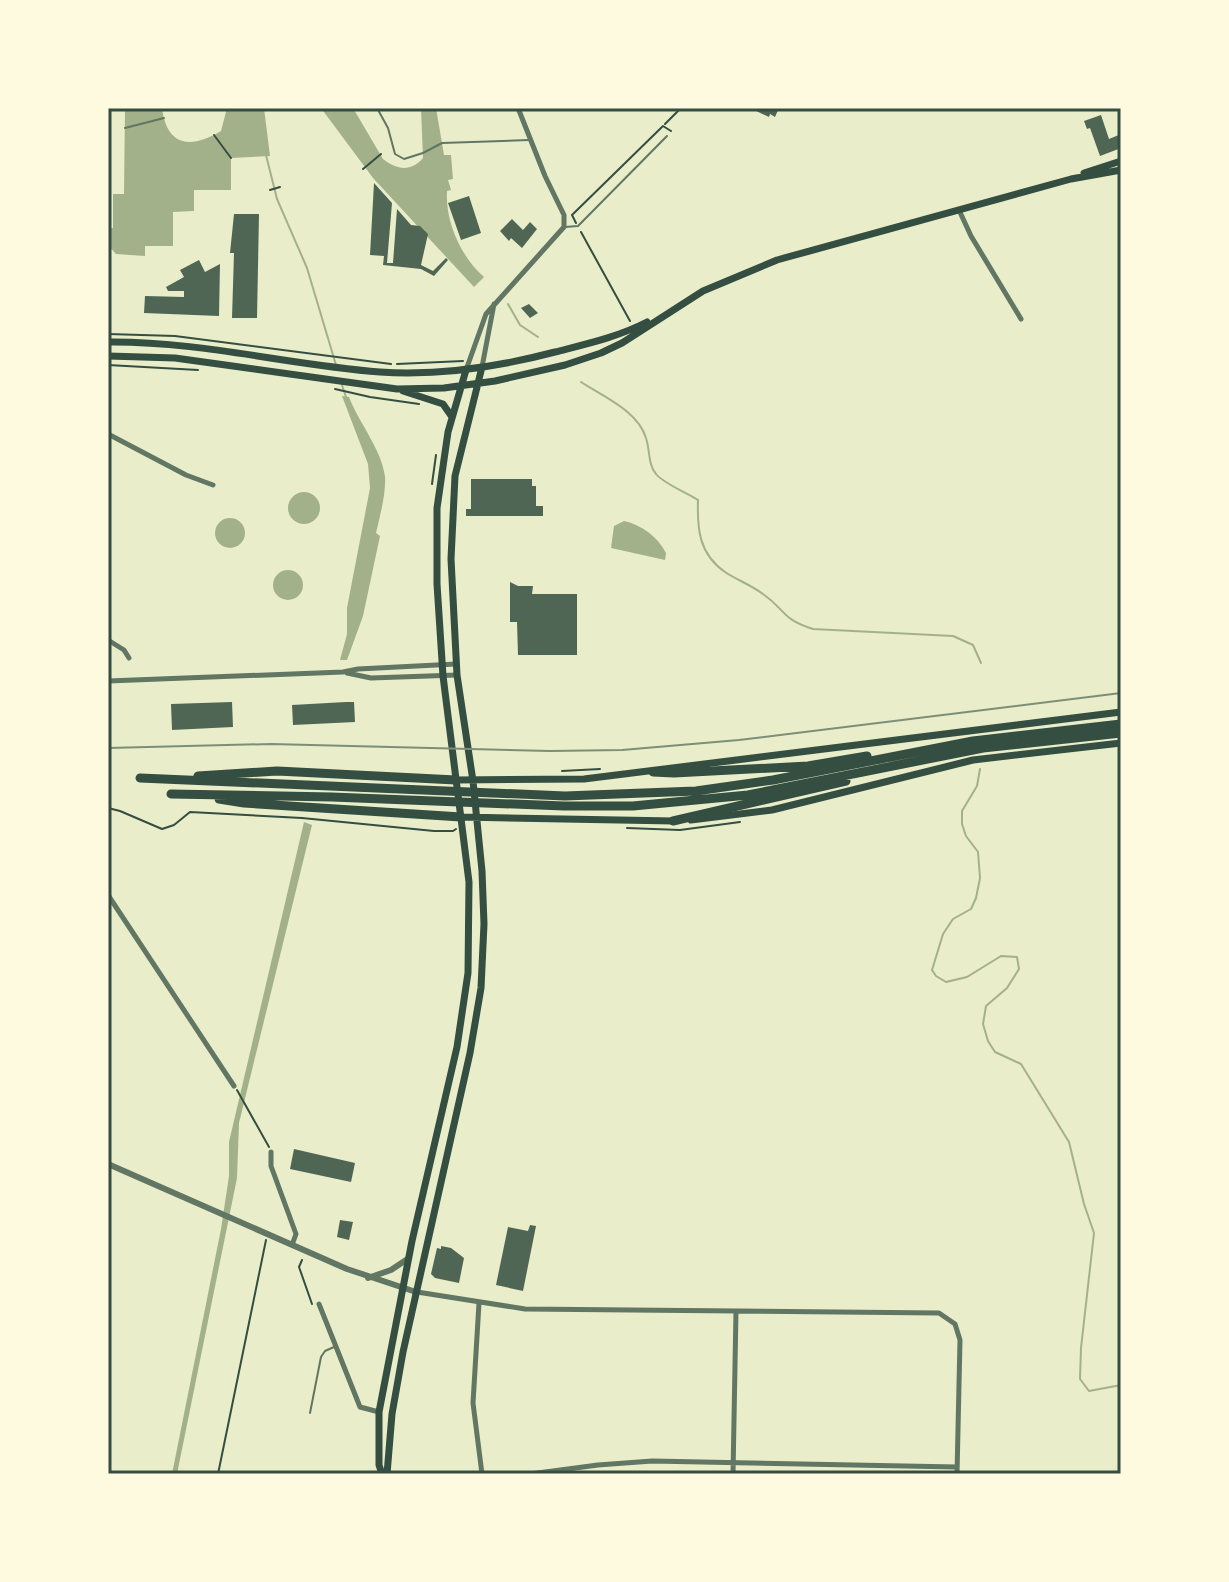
<svg xmlns="http://www.w3.org/2000/svg" width="1229" height="1582" viewBox="0 0 1229 1582" font-family="'IBM Plex Serif',serif">
<style>
.water{fill:#a3b18a}
.lines{fill:none;stroke-linecap:round;stroke-linejoin:round}
.stream{stroke:#a3b18a;stroke-width:2}
.building{fill:#4f6655}
.path{stroke:#344e41;stroke-width:2}
.service{stroke:#617663;stroke-width:2}
.minor{stroke:#617663;stroke-width:5}
.tertiary{stroke:#617663;stroke-width:6}
.secondary{stroke:#344e41;stroke-width:7}
.motorway{stroke:#344e41;stroke-width:9}
.tram{stroke:#7c8e77;stroke-width:2}
.neatline{fill:none;stroke:#344e41;stroke-width:3}
</style>
<rect width="100%" height="100%" fill="#e9edc9"/>
<path class="water" d="M125 108H162C167 147 191 149 221 131L227 108H264L270 156 231 158V190H194V211L173 212V246H145V256L116 254 108 245V229L113 228V194H124Z
M321 108H353L383 159C397 170 411 172 423 158L421 108H436L444 155H451L453 179 448 180 451 190 447 191C445 221 461 257 484 277L474 287 373 178Z
M342 396 349 397C359 423 382 450 385 477 386 495 380 515 376 533L380 536 363 616 347 660H340L347 634V608L370 488 368 464Z
M288 508a16 16 0 1 1 32 0a16 16 0 1 1-32 0Z
M215 533a15 15 0 1 1 30 0a15 15 0 1 1-30 0Z
M624 521C642 525 658 537 666 553L665 560 611 548 614 526Z
M273 585a15 15 0 1 1 30 0a15 15 0 1 1-30 0Z
M304 822 312 825 239 1123 237 1178 177 1474H172L221 1229 229 1176V1142Z"/>
<g class="lines">
<path class="stream" d="M266 155 277 199 307 268 336 365
M508 304 520 325 538 337
M341 382 346 397
M581 382C604 397 638 411 646 438 650 450 648 465 656 474 664 484 686 492 698 500 697 529 699 554 725 572 737 580 751 585 763 594 786 610 781 619 813 629L953 636 973 645 981 663
M980 769 977 786 962 811V824L966 836 978 852 980 878 976 898 971 909 953 919 943 934 932 970 936 976 946 982 967 977 1001 956 1017 957 1019 969 1007 988 986 1006 983 1024 988 1041 995 1052 1021 1064 1069 1142 1084 1204 1094 1233 1081 1348 1080 1379 1089 1391 1121 1385"/>
</g>
<path class="building" d="M750 108H779L775 117 770 114 769 117Z
M1101 115 1109 139 1121 134V148L1100 156 1090 128 1087 129 1084 121Z
M374 183 392 203 387 263H393L397 209 411 225 420 226 428 234 421 265 433 271 446 258 448 260 434 276 421 269 383 265 384 256 370 255Z
M469 196 481 233 461 240 448 203Z
M234 214H259L257 318H232L234 253H230Z
M512 219 523 230 530 222 537 229 522 248 511 238 509 241 500 231Z
M199 260 205 272 220 264 219 316 144 313 145 296 184 297V291H168L166 287 184 277 180 270Z
M529 304 538 313 530 318 521 308Z
M471 479H532V486H536V506H543V516H466V509H471Z
M510 582 518 586H533L532 594H577V655H518L517 622H510Z
M232 702 233 727 172 730 171 704Z
M346 702H354L355 722 293 725 292 705Z
M294 1149 355 1163 351 1182 290 1169Z
M340 1220 353 1222 349 1240 337 1237Z
M530 1225 536 1226 523 1291 496 1285 508 1227 528 1231Z
M441 1246 451 1248 464 1258 459 1283 435 1278 431 1274 437 1248 441 1249Z"/>
<g class="lines">
<path class="path" d="M665 124 681 108
M214 135 231 158
M363 169 381 154
M270 190 280 187
M576 223 572 215 663 126 671 131
M581 232 630 321
M108 334 175 336 391 364
M397 364 463 361
M108 365 198 370
M335 389 370 397 419 404
M432 484 436 455
M562 771 600 769
M108 808 120 811 162 829 174 825 190 812 302 818 434 831H453L456 829
M627 828 680 830 740 822
M237 1090 269 1147
M302 1260 299 1267 312 1304
M218 1474 266 1240"/>
<path class="service" d="M377 108 388 128 395 154 404 159 423 153 442 143 529 140
M125 128 164 118
M565 227 578 226 667 136
M310 1413 321 1357 325 1351 334 1347"/>
<path class="minor" d="M959 210 971 236 1021 319
M482 367 494 304
M466 370 486 314 564 227V215L545 176 518 108
M108 434 186 475 213 485
M108 640 124 650 129 658
M347 673 371 678 457 675
M108 681 343 672 358 669 456 664
M108 895 234 1086
M271 1152V1166L296 1234 292 1245
M417 1292 525 1309 939 1313 955 1324 960 1340 957 1474
M479 1303 473 1403 482 1474
M319 1304 360 1407 379 1412
M530 1474 598 1465 652 1461 957 1467
M733 1474 736 1311"/>
<path class="tertiary" d="M108 1164 347 1269 416 1292
M368 1278 391 1270 409 1258"/>
<path class="secondary" d="M1084 173 1121 161
M108 342C200 341 289 365 380 372 439 376 498 367 555 352 586 344 618 337 647 322
M108 356 175 358 397 389 444 388 495 381 565 365 601 353 622 343 703 291 777 260 1071 179 1121 170
M403 391 443 404 452 417
M456 780 584 779 1121 712
M461 817 674 821
M691 820 772 810 973 760 1121 743
M382 1474 379 1465V1412L412 1241 457 1047 468 973 469 882 443 676 437 584V508L448 432 466 370
M387 1474 392 1414 403 1352 470 1053 481 988 484 924 482 871 473 781 457 675 451 559 455 476 482 367"/>
<path class="motorway" d="M653 772 674 773 808 766 867 756
M198 776 277 771 456 780
M140 778 565 796 696 791 773 780 973 741 1121 724
M171 794 332 797 564 806H633L748 795 983 748 1121 733
M219 799 244 803 461 817
M673 821 846 781"/>
<path class="tram" d="M108 748 271 744 550 751 622 750 739 740 1121 693"/>
</g>
<rect width="1229" height="1582" fill="none" stroke="#fefae0" stroke-width="220"/>
<rect x="110" y="110" width="1009" height="1362" class="neatline"/>
</svg>
